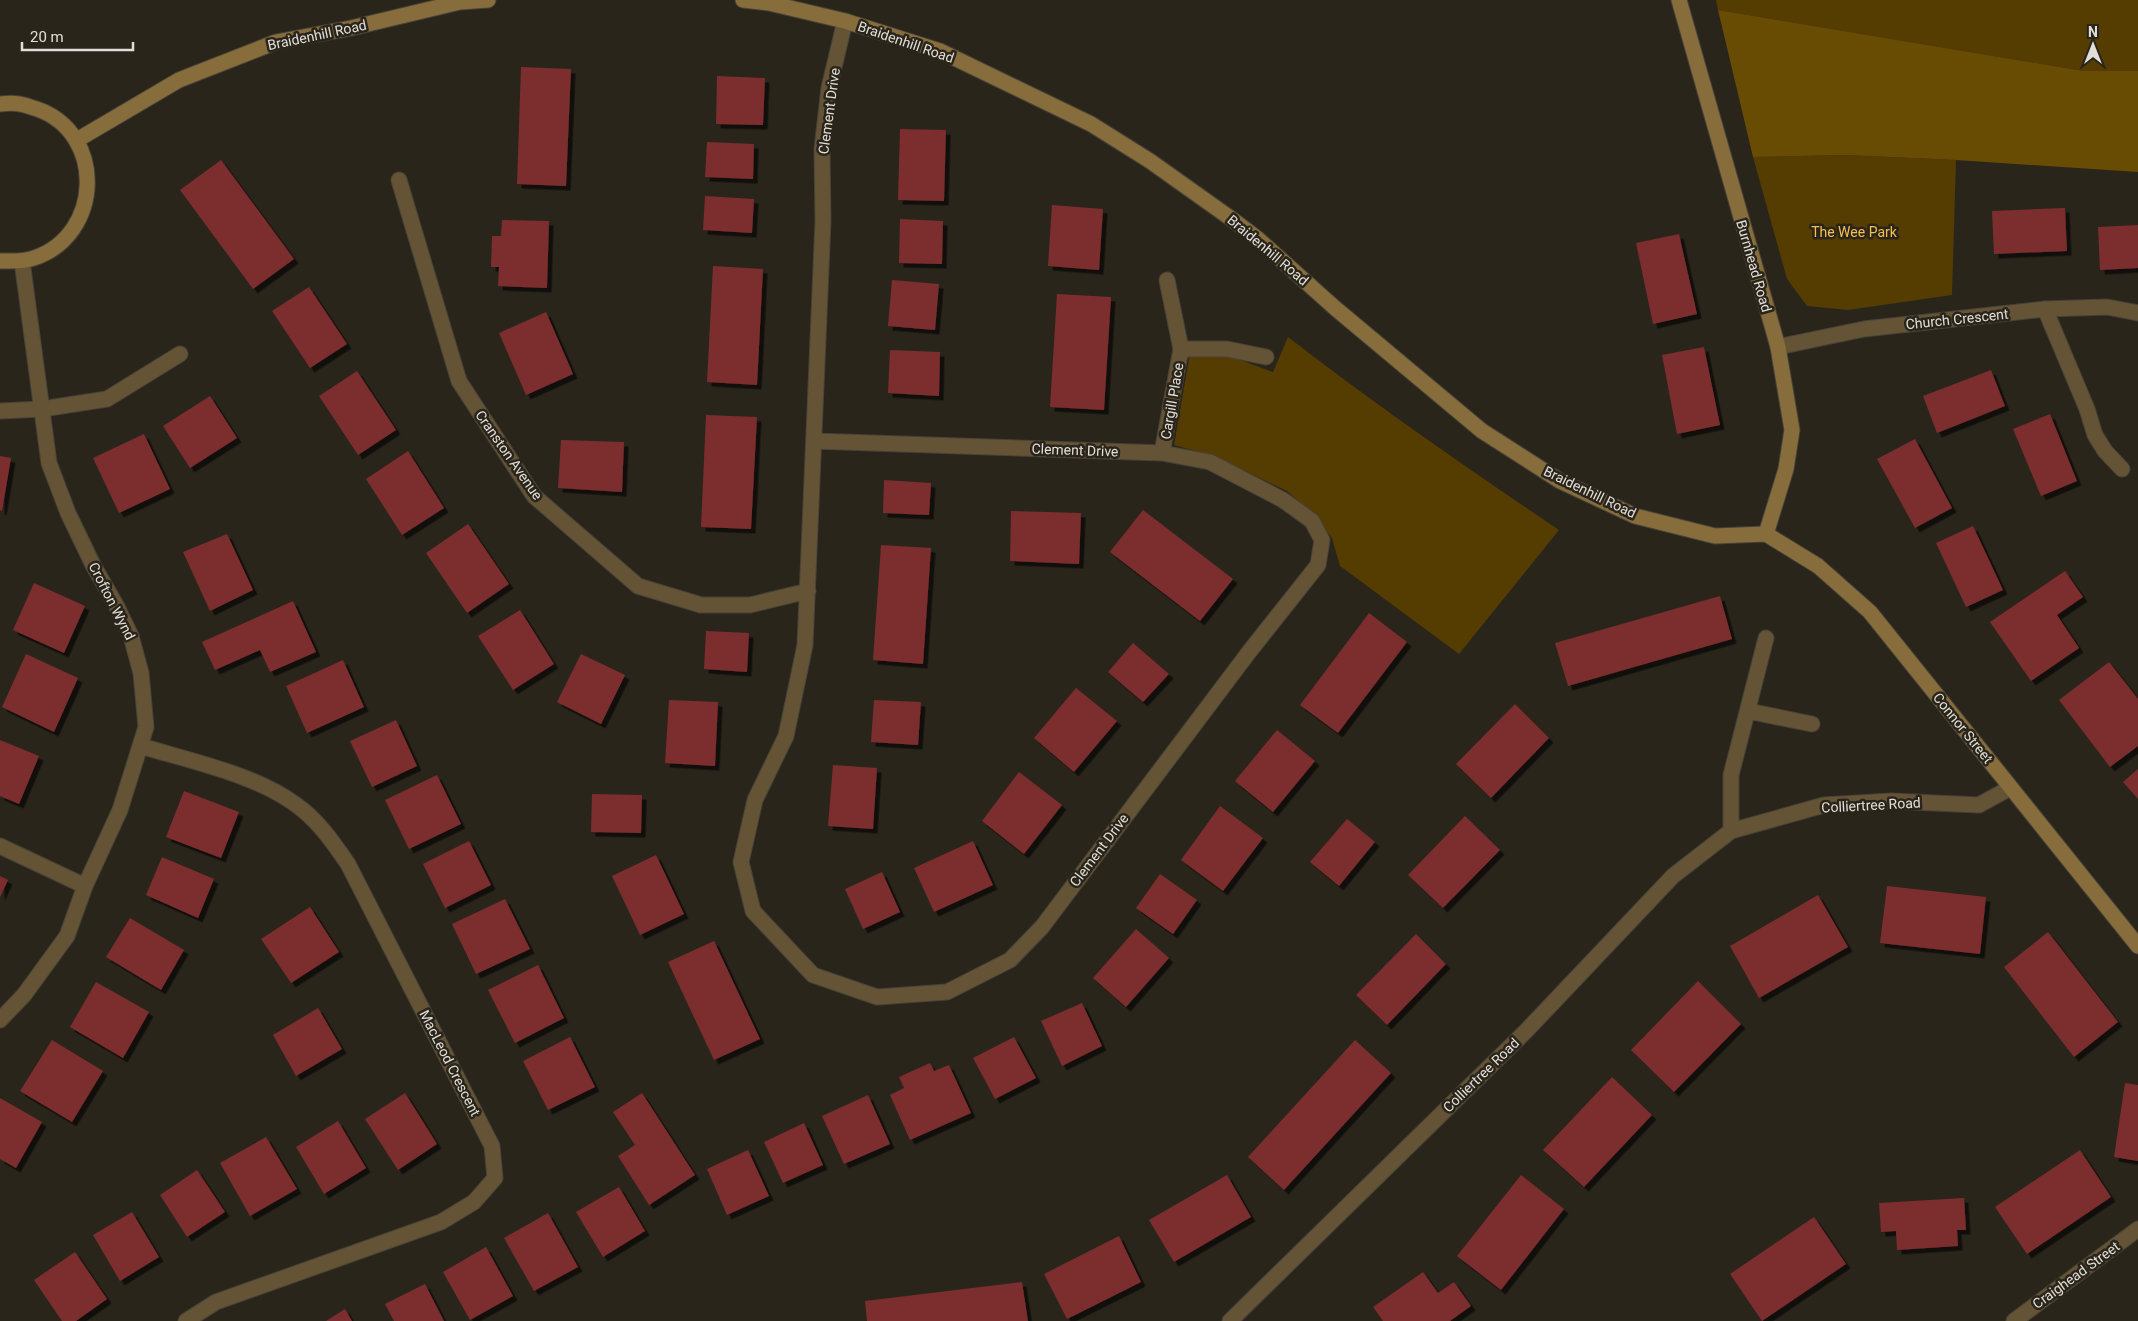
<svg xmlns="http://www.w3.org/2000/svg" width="2138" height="1321" viewBox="0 0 2138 1321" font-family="Roboto,sans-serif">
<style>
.green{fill:#553c00}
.forest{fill:#694c03}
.building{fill:#7c2d2e;filter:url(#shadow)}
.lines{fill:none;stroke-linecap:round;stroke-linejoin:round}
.lane-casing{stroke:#474339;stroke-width:17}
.street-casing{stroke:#474339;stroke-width:17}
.secondary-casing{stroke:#474339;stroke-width:17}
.lane{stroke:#655336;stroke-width:15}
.street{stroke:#655336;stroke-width:15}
.secondary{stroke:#886d3c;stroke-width:15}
.labels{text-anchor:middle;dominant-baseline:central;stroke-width:5;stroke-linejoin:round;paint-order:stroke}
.street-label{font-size:14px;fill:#e1ded7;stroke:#2a251b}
.park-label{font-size:14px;fill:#f6c050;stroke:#2a251b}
</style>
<defs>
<filter id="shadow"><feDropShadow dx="4.5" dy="4.5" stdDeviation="0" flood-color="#0009"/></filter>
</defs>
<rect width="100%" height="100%" fill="#2a251b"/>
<path class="green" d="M1716 0H2138V71H2084L1718 10Z
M1845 155 1956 160 1952 295 1848 310 1807 306 1787 279 1753 157Z
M1288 337C1376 405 1467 468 1559 530L1459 654 1340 566 1332 538 1314 515 1287 491 1213 456 1174 445 1190 353 1227 355 1273 372Z"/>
<path class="forest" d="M1718 10 2084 71H2138V172L1956 160 1845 155 1753 157Z"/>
<path class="building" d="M521 67 571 69 566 186 517 184Z
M717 76 765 78 763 125 716 124Z
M900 129 946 130 944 201 898 200Z
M707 142 754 144 753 179 705 177Z
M221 160 294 259 253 289 180 190Z
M705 196 754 199 752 233 703 230Z
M1052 205 1103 209 1099 270 1048 266Z
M2065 208 2067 251 1994 254 1992 211Z
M900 219 943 221 942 264 899 263Z
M502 220 549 221 547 288 498 286 499 267H491L492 236H501Z
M2138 225V268L2100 270 2098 227Z
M1679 234 1697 314 1653 324 1636 243Z
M713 266 763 269 757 385 707 382Z
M892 280 939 284 935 330 888 326Z
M309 287 347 344 310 368 272 311Z
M1057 294 1111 297 1104 410 1050 407Z
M546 312 573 374 526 395 499 333Z
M1704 347 1720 425 1677 434 1662 355Z
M890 350 940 352 939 396 888 393Z
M1991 370 2005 406 1937 433 1923 396Z
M357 371 396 430 358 455 319 396Z
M210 396 237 438 190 468 163 426Z
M2050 414 2077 481 2041 496 2013 429Z
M706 415 757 417 751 529 701 527Z
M144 434 170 489 119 513 93 458Z
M1915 439 1952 508 1915 528 1877 459Z
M561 440 624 442 622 492 558 488Z
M408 451 444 508 402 535 366 479Z
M0 456 11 458 2 511 0 510Z
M884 480 931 483 929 515 883 513Z
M1143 510 1233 579 1200 621 1110 552Z
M1011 511 1081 513 1079 564 1010 561Z
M468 524 509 584 467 613 426 553Z
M1973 526 2003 590 1966 607 1936 543Z
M227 534 253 590 210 611 183 552Z
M881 545 931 548 923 664 873 660Z
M2065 571 2083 597 2057 615 2079 648 2031 681 1990 622Z
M34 583 85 606 64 653 13 630Z
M1720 596 1732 639 1568 686 1555 643Z
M293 601 316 652 270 672 260 650 215 670 202 642Z
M520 610 554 664 513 690 478 636Z
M1369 613 1407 642 1338 733 1300 705Z
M706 631 749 633 747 672 704 669Z
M1133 643 1169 674 1143 702 1108 672Z
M26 654 78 678 54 732 2 707Z
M581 654 625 675 601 724 557 702Z
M343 660 364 707 307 733 286 686Z
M2109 662 2138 699V746L2110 767 2059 700Z
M1076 688 1117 721 1074 772 1034 738Z
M669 700 718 702 715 766 665 763Z
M874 700 921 702 918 745 871 742Z
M1515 704 1549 738 1491 798 1456 764Z
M396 720 417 766 372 787 350 741Z
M1277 730 1315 761 1273 812 1235 781Z
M0 740 39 756 19 804 0 796Z
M833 765 877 768 873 829 828 826Z
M2138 769V799L2123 782Z
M1019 772 1062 805 1024 854 982 821Z
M437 775 461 824 409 849 385 800Z
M184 791 239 812 221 858 166 837Z
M592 794 642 795 641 833 591 832Z
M1220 806 1263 838 1223 891 1181 860Z
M1465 816 1500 850 1443 908 1408 875Z
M1347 819 1375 842 1339 886 1310 862Z
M469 841 491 885 445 908 423 864Z
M973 841 993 885 934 912 914 868Z
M656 855 684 914 640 935 612 876Z
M162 857 214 879 198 918 146 895Z
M882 872 900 912 863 929 845 889Z
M1160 874 1197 900 1173 934 1136 908Z
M0 876 8 880 0 897Z
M1887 886 1986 897 1980 954 1880 943Z
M1818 895 1848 947 1759 998 1730 946Z
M505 899 530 949 476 974 452 924Z
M310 907 339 952 291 983 261 939Z
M130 918 184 950 161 990 106 957Z
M1136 929 1169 958 1126 1007 1093 978Z
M2048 932 2118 1022 2074 1057 2004 967Z
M1416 934 1446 964 1387 1025 1356 995Z
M714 941 760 1039 714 1060 668 962Z
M538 965 564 1018 515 1043 488 990Z
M1698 981 1741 1024 1674 1092 1631 1050Z
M96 982 149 1012 123 1058 70 1027Z
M1082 1003 1102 1046 1062 1066 1041 1021Z
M318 1008 342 1049 296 1076 273 1035Z
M570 1037 595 1087 548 1110 523 1061Z
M1014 1037 1036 1078 995 1099 973 1058Z
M52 1040 103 1071 72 1122 20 1091Z
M1355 1040 1391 1073 1284 1190 1248 1157Z
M930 1063 934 1071 949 1065 971 1113 910 1140 890 1095 904 1088 899 1077Z
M1612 1077 1652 1115 1584 1187 1543 1150Z
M2125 1083 2138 1085V1161L2114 1157Z
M405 1093 437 1144 398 1170 365 1119Z
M642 1093 695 1175 649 1205 618 1156 635 1145 613 1112Z
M868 1095 890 1144 844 1164 822 1116Z
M0 1098 42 1122 16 1168 0 1159Z
M338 1121 366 1168 324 1194 296 1147Z
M804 1123 823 1165 783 1183 764 1142Z
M266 1137 297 1189 250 1216 220 1163Z
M748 1150 769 1196 727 1215 707 1169Z
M2080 1150 2111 1197 2027 1254 1995 1207Z
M197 1170 225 1212 187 1237 160 1195Z
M1227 1175 1251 1217 1174 1262 1149 1220Z
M1521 1175 1564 1209 1501 1290 1457 1256Z
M619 1187 645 1231 603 1257 576 1212Z
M1964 1198 1966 1230H1957L1958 1246 1897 1250 1896 1231 1881 1232 1879 1203Z
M132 1212 159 1257 120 1281 93 1235Z
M548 1213 578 1267 534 1291 504 1238Z
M1814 1217 1846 1264 1762 1321 1730 1274Z
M1119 1236 1141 1282 1067 1319 1044 1274Z
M486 1247 513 1296 470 1320 443 1272Z
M75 1252 107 1299 76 1321H62L34 1280Z
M1423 1272 1438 1293 1454 1282 1471 1306 1450 1321H1383L1373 1307Z
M1022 1282 1028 1321H867L865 1301Z
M425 1284 444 1321H394L385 1304Z
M345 1309 352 1321H326Z"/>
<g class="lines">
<defs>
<path id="lane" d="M2045 309 2087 409 2095 435 2105 451 2122 469
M0 411 42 409 107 399 180 354"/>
<path id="street" d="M399 180 459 381 534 496 638 586 701 605H750L808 591
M1778 347 1864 329 2045 309 2107 307 2138 313
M1181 349H1227L1266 357
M814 441 1162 453 1210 462 1283 500 1312 521 1322 540 1318 565 1249 652 1042 927 1010 960 947 992 877 997 813 975 753 911 741 862 755 800 786 736 805 645 823 221 822 149 829 88 845 21
M1162 453 1181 349 1167 280
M1748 711 1812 724
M141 746C190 761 254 774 295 804 317 819 333 842 348 864L492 1146 495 1178 474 1202 441 1222 216 1302 186 1321
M1731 831V775L1766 638
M0 846 85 886
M0 1020 24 995 67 936 85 886 120 810 146 727 141 673 131 636 116 605 93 565 68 513 49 463 22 261
M1230 1321 1527 1030 1673 876 1731 831 1824 805 1891 801 1979 805 2010 788
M2014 1321 2138 1229"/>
<path id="secondary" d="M743 0 769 3 845 21 940 51 1091 124 1150 161 1233 220 1258 239 1335 308 1482 431 1560 481 1635 516 1715 536 1766 534
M1679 0 1778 347 1792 430 1786 469 1766 534
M0 104C16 102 22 104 37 109 106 133 103 235 34 258 23 262 12 261 0 261
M77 140 179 80 276 42 351 28 460 2 488 0
M1766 534 1818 566 1870 612 2138 946"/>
</defs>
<use href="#lane" class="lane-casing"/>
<use href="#street" class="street-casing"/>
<use href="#secondary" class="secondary-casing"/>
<use href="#lane" class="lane"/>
<use href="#street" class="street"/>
<use href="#secondary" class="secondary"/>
</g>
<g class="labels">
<g class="street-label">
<text transform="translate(317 35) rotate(-12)">Braidenhill Road</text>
<text transform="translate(906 42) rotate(19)">Braidenhill Road</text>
<text transform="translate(829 111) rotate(-82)">Clement Drive</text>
<text transform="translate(1268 250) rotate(40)">Braidenhill Road</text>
<text transform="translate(1754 266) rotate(74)">Burnhead Road</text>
<text transform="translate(1957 319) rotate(-6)">Church Crescent</text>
<text transform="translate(1172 401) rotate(-80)">Cargill Place</text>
<text transform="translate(1075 450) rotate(2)">Clement Drive</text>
<text transform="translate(509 455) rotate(55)">Cranston Avenue</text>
<text transform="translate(1590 492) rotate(26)">Braidenhill Road</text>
<text transform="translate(112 601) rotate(63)">Crofton Wynd</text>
<text transform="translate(1963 728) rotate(51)">Connor Street</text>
<text transform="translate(1871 805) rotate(-3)">Colliertree Road</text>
<text transform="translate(1099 850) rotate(-53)">Clement Drive</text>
<text transform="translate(450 1063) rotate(63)">MacLeod Crescent</text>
<text transform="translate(1481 1075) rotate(-44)">Colliertree Road</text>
<text transform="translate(2076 1275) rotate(-36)">Craighead Street</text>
</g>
<g class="park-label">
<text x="1854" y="232">The Wee Park</text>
</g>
</g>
<g transform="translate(2093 45)" stroke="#2a251b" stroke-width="4" paint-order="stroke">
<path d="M0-4L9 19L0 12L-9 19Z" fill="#e1ded7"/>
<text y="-8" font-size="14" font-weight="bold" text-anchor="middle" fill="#e1ded7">N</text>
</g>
<path d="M22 42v8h111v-8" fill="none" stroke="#e1ded7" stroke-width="2.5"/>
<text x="30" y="42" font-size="15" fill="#e1ded7" stroke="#2a251b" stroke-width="4" paint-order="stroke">20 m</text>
</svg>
